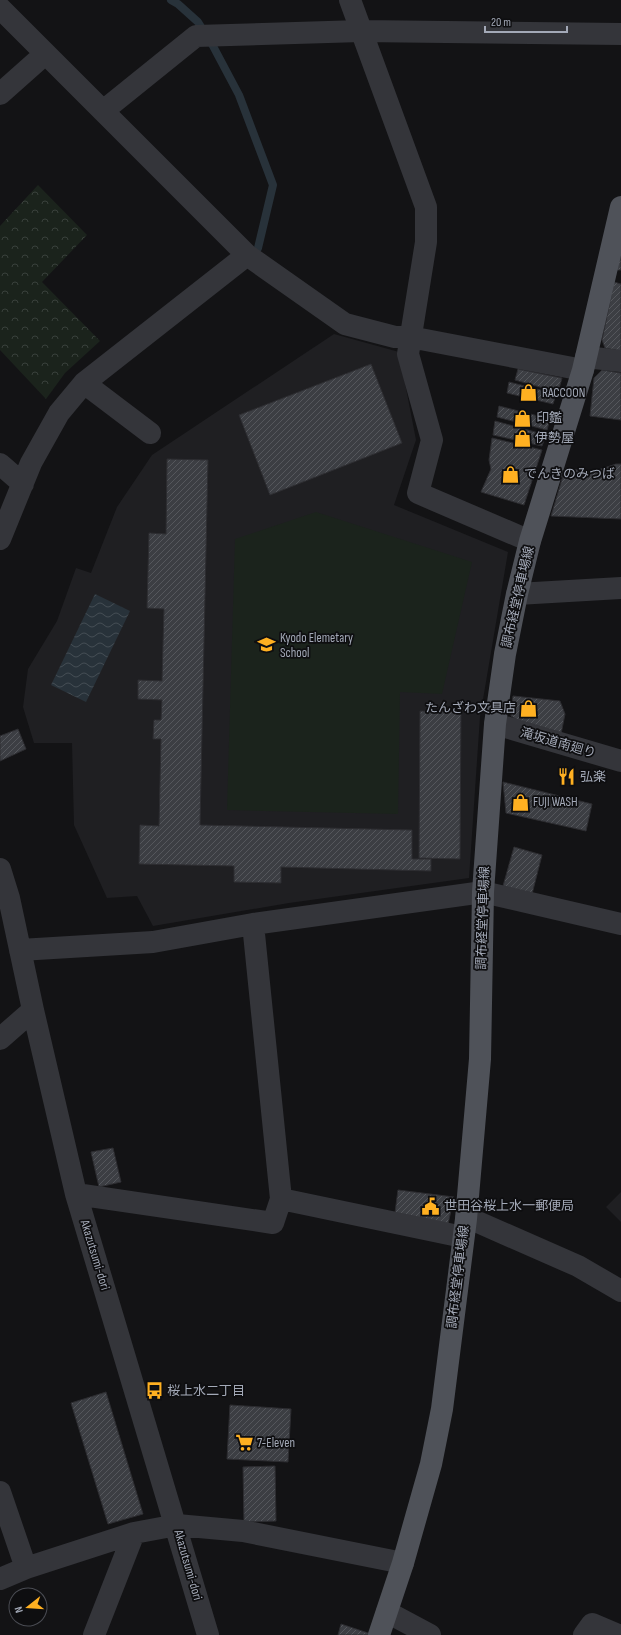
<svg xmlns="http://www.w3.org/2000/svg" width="621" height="1635" viewBox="0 0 621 1635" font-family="'Sofia Sans Condensed','Noto Sans JP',sans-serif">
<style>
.built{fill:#1f1f22}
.green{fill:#1b231c}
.forest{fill:url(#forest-crowns)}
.water{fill:url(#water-waves)}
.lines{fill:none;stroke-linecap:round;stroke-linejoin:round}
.stream{stroke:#28323a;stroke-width:8}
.building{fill:url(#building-hatch);stroke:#2d2d31}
.minor{stroke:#34353a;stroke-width:22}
.major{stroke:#4f5259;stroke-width:22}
.labels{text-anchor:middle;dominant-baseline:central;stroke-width:3.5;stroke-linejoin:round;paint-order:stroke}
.poi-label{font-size:13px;fill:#a3a9b7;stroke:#0e0e10;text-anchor:start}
.street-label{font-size:13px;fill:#a3a9b7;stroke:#0e0e10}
</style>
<defs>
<pattern id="forest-crowns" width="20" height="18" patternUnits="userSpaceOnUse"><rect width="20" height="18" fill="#1b231c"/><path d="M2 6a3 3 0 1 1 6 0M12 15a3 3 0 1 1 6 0" fill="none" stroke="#39403b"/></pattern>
<pattern id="water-waves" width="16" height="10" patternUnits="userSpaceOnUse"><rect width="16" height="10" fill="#28323a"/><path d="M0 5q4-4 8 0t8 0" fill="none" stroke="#444d54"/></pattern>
<pattern id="building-hatch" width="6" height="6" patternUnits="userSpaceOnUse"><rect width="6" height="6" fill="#3c3e43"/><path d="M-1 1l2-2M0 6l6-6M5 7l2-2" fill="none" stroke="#55575c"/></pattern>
</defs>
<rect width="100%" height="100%" fill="#131315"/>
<path class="built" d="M334 334 399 352 416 440 394 505 508 552 480 717 469 878 289 903 153 926 137 896 107 898 74 825 72 743H34L23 707 28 669 57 621 76 568 91 573 117 507 152 455Z
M621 1192V1222L606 1207Z"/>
<path class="green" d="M316 512 472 562 442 694 400 692 398 814 227 810 235 539Z"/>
<path class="forest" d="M38 185 87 235 42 282 100 341 65 373 46 399 0 350V226Z"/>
<path class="water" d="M95 594 130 611 86 702 51 685Z"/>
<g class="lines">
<path class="stream" d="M171 0 178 4 198 22 213 46 239 95 273 185 258 248"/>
</g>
<path class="building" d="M619 256H621V270H616Z
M614 282 621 284V351L605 348 602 340Z
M371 364 402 443 270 495 239 415Z
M518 369 562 378 558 392 515 380Z
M602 370 621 373V420L590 416 594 378Z
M509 382 556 394 553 404 507 393Z
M499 406 550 419 547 430 497 417Z
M495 421 546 435 542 446 493 435Z
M492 438 542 450 524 505 481 492 491 469 489 460Z
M167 459 208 460 200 825 412 830V859H431V871L281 867V883L234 882V866L139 864 140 825 159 826 161 739H153L154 720H161L162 700 138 699V680L162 681 164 609 147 608 149 533 166 534Z
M616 464H621V519L551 516 565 469 595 471Z
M513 696 560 701 565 714 561 734 522 723 511 716Z
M420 711 461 712 460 859 419 858Z
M18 729 26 749 0 761V736Z
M503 782 592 804 586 831 506 813Z
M514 847 542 855 532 894 503 886Z
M113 1148 121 1182 99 1187 91 1152Z
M398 1190 454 1197 448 1224 395 1213Z
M106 1392 143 1514 108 1524 71 1403Z
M230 1405 291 1409 288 1462 227 1459Z
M275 1466 276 1521 244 1522 243 1467Z
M341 1624 371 1634V1635H338Z"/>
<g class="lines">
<path class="minor" d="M350 0 426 207V242L408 354 432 440 418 493 530 541
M0 8 247 255 345 324 395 337H410L583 370
M0 94 45 54
M103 111 196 36 361 31 621 34
M586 357 621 361
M84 383 150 433
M0 464 23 484
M0 539 31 463 59 413 84 383 247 255
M517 594 621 588
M495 724 621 761
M0 869 9 898 33 1010 76 1194 208 1635
M20 950 153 942 253 924 483 892 621 924
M0 1039 33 1010
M76 1194 273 1223 281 1199 253 924
M281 1199 463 1237
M466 1219 480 1223 578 1266 621 1291
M0 1492 26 1568
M0 1579 26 1568 134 1533 177 1525 243 1531 403 1563
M387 1612 430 1635
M94 1635 134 1533
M584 1635 592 1624 618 1635"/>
<path class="major" d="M379 1635 403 1563 431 1464 442 1409 466 1219 480 1059 483 892 495 724 505 654 517 594 530 541 583 370 621 207"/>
</g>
<defs>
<symbol id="shop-bare" viewBox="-9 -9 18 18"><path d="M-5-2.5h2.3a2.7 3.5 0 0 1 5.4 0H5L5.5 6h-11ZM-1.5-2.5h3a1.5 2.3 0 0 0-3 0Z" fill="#ffb021" stroke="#0e0e10" stroke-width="2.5" paint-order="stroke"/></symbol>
<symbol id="school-bare" viewBox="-9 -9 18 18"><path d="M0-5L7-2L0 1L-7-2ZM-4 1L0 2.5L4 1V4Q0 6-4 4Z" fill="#ffb021" stroke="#0e0e10" stroke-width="2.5" paint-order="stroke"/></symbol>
<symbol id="restaurant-bare" viewBox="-9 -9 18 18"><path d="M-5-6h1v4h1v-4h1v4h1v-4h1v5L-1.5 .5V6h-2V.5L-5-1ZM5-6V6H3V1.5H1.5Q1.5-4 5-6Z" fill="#ffb021" stroke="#0e0e10" stroke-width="2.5" paint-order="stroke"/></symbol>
<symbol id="civic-bare" viewBox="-9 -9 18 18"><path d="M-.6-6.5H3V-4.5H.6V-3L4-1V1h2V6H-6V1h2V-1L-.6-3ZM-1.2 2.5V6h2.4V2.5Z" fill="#ffb021" stroke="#0e0e10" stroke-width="2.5" paint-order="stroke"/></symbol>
<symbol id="bus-bare" viewBox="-9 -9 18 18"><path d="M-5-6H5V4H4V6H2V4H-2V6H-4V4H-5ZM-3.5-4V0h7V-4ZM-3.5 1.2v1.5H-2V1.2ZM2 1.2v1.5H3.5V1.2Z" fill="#ffb021" stroke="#0e0e10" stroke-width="2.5" paint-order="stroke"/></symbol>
<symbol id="supermarket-bare" viewBox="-9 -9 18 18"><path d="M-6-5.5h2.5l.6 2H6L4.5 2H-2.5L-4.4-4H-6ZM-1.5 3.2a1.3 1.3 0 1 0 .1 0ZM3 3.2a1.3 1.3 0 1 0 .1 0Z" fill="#ffb021" stroke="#0e0e10" stroke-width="2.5" paint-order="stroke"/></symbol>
</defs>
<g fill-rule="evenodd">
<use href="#shop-bare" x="516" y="380" width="25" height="25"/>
<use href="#shop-bare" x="510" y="406" width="25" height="25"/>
<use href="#shop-bare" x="510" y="426" width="25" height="25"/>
<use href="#shop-bare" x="498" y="462" width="25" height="25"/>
<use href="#school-bare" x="254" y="632" width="25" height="25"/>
<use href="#shop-bare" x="516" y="696" width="25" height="25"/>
<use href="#restaurant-bare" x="554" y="764" width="25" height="25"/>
<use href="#shop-bare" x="508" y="790" width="25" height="25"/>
<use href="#civic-bare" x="418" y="1194" width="25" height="25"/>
<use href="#bus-bare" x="142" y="1378" width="25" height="25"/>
<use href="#supermarket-bare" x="232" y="1430" width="25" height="25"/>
</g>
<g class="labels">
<g class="poi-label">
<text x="542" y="393">RACCOON</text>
<text x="536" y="418">印鑑</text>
<text x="535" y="438">伊勢屋</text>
<text x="524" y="474">でんきのみつば</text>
<text x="280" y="638">Kyodo Elemetary<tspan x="280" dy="15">School</tspan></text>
<text x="516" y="708" text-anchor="end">たんざわ文具店</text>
<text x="580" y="777">弘楽</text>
<text x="533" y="802">FUJI WASH</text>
<text x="444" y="1206">世田谷桜上水一郵便局</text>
<text x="167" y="1391">桜上水二丁目</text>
<text x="257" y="1443">7-Eleven</text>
</g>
<g class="street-label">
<text transform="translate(518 597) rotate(-77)">調布経堂停車場線</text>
<text transform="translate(558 743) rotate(16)">滝坂道南廻り</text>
<text transform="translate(483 918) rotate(-88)">調布経堂停車場線</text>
<text transform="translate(95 1255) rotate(73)">Akazutsumi-dori</text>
<text transform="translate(458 1277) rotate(-83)">調布経堂停車場線</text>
<text transform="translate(188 1565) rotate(74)">Akazutsumi-dori</text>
</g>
</g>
<g transform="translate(28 1607) rotate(253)"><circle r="19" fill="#0e0e10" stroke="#4a4c53"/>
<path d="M0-3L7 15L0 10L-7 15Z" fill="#ffb021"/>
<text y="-6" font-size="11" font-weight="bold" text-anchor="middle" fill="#a3a9b7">N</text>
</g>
<path d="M485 26v6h82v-6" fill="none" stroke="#a3a9b7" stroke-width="2"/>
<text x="491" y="26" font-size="12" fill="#a3a9b7" stroke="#0e0e10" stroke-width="3" paint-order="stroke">20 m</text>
</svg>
